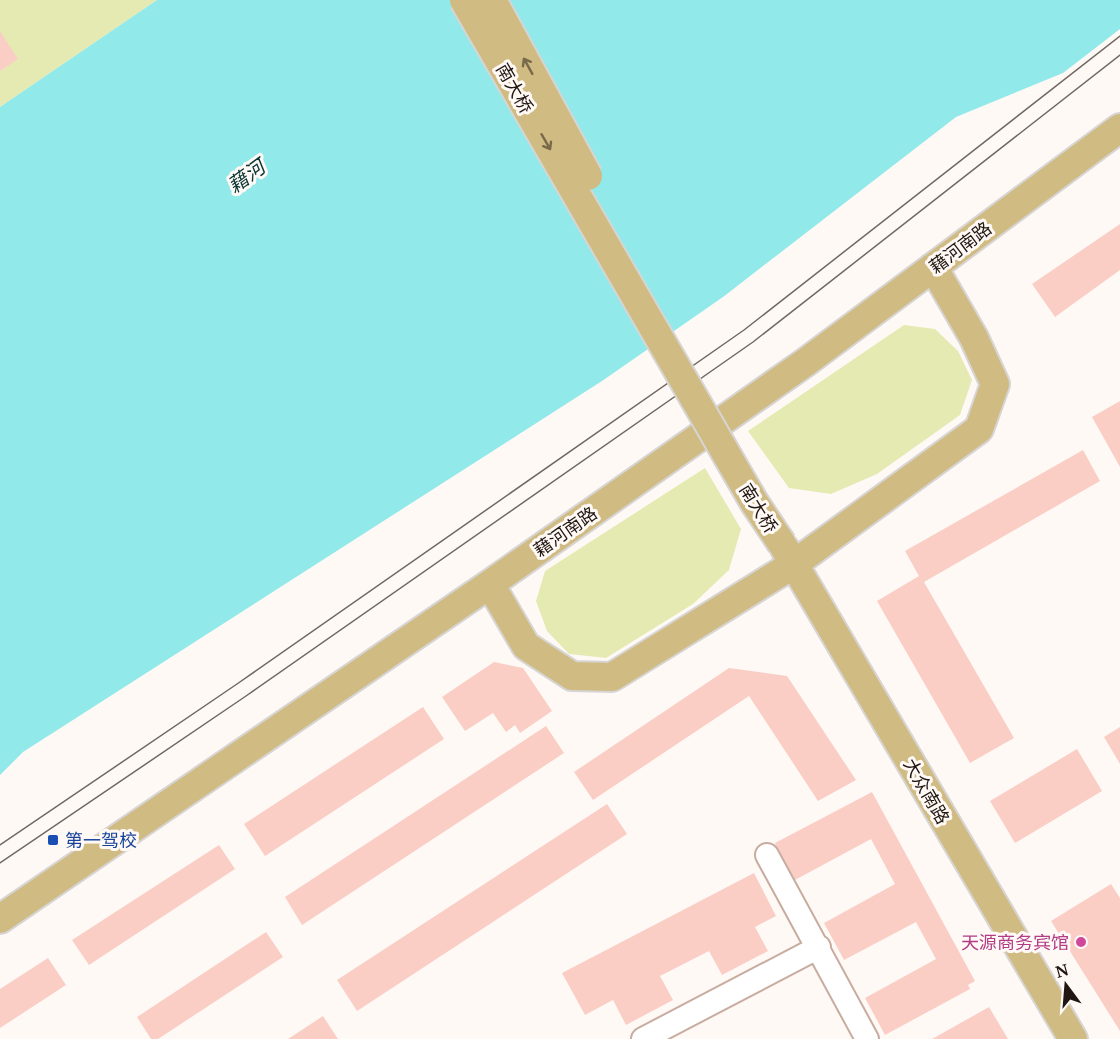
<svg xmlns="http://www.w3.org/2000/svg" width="1120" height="1039" viewBox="0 0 1120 1039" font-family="'Noto Serif','Noto Sans SC',serif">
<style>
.green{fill:#e5eab3}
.water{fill:#91e9e9}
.building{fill:#facec5}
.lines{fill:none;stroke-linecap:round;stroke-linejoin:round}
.minor-casing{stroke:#c7ac9f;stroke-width:26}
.major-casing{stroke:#d7d5d4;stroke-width:32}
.minor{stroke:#fff;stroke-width:22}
.major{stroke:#d0bb82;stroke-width:28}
.tram{stroke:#6f6863;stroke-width:1.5}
.major-bridge-casing{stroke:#d7d5d4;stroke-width:32;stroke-linecap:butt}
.major-bridge{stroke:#d0bb82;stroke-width:28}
.oneway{stroke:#78694a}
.transit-dot{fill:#1a4fb4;stroke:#fff9f6;stroke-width:2}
.hotel-dot{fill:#d1479c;stroke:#fff9f6;stroke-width:2}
.labels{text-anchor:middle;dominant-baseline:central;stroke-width:6;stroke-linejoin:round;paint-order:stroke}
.street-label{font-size:18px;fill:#201712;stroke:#fff9f6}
.transit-label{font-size:18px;fill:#164399;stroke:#fff9f6;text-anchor:start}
.hotel-label{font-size:18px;fill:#b23c85;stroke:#fff9f6;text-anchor:end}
.water-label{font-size:20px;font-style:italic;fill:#073434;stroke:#fff9f6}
</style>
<rect width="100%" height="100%" fill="#fff9f6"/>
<path class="green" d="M0 0H157L0 107Z
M904 325 935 329 958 351 972 380 960 415 877 474 831 494 789 488 748 431Z
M705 468 741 529 729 570 693 604 606 658 569 654 547 631 536 601 545 571Z"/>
<path class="water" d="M157 0H1120V29L1063 73 956 117 723 297 602 381 23 752 0 775V107Z"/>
<path class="building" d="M0 31 18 59 0 71Z
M1120 224V270L1055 317 1032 284Z
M1120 401V467L1092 417Z
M1083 450 1100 481 924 582 1014 738 970 763 877 601 919 576 905 551Z
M494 662 523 668 552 711 520 733 515 725 506 732 493 713 465 731 442 697Z
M729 668 787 676 856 780 818 801 749 696 593 800 574 772Z
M423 707 444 739 265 856 244 824Z
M546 726 564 753 302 925 285 897Z
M1120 727V764L1104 737Z
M1077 749 1102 791 1015 843 990 801Z
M872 792 975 981 968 985 970 989 885 1035 865 998 936 959 916 922 844 960 824 923 895 884 871 839 795 880 775 843Z
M607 804 627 834 357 1011 337 980Z
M219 845 235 869 89 965 72 940Z
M754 873 776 916 755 927 768 951 722 975 709 951 660 976 673 1000 626 1025 613 1000 585 1015 562 973Z
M1111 884 1120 898V1031L1051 921Z
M266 932 283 957 158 1039H151L137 1017Z
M48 958 66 985 0 1028V989Z
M989 1007 1008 1039H932Z
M323 1016 338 1039H288Z"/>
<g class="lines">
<defs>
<path id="minor" d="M767 855 867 1039
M643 1039 819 947"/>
<path id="major" d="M785 549 1073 1039
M490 584 526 646 572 676 612 677 794 564 979 429 995 384 974 338 933 267
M0 919 490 584 806 362 1120 128"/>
</defs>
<use href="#minor" class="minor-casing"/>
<use href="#major" class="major-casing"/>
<use href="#minor" class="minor"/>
<use href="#major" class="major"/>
<path class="tram" d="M0 845 237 684 744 330 1120 36
M0 863 246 696 753 342 1120 55"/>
<defs>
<path id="major-bridge" d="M464 0 754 502 782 544
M492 0 588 176"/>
</defs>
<use href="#major-bridge" class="major-bridge-casing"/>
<use href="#major-bridge" class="major-bridge"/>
</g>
<defs><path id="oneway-shaft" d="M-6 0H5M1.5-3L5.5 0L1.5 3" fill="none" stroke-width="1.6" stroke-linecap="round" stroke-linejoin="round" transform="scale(1.5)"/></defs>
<g class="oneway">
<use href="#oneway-shaft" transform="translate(528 66) rotate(-119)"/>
<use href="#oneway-shaft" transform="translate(546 142) rotate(60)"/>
</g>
<rect class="transit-dot" x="47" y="834" width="12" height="12" rx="3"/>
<circle class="hotel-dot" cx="1081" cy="942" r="6"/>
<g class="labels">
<g class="street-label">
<text transform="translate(515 88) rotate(60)">南大桥</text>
<text transform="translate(960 247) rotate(-37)">藉河南路</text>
<text transform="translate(759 508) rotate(58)">南大桥</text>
<text transform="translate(565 531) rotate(-35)">藉河南路</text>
<text transform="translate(927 791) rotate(60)">大众南路</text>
</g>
<g class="transit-label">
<text x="65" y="840">第一驾校</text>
</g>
<g class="hotel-label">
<text x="1069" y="942">天源商务宾馆</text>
</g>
<g class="water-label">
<text transform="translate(246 176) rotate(-36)">藉河</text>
</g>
</g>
<g transform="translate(1066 985) rotate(344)" stroke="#fff9f6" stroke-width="4.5" paint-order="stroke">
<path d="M0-4.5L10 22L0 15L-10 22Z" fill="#201712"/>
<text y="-9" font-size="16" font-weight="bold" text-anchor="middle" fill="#201712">N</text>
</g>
</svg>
